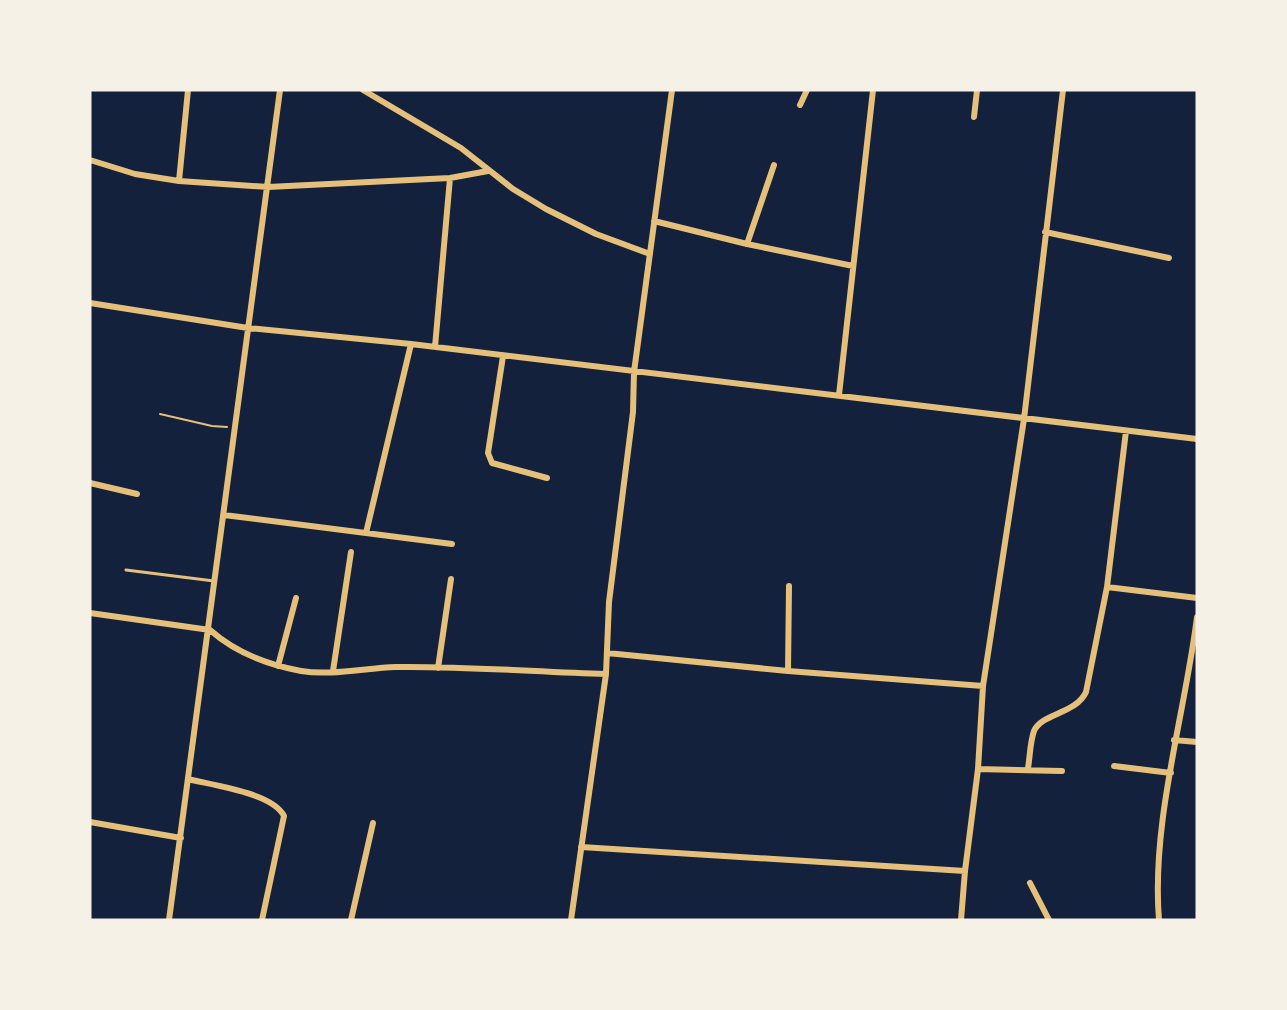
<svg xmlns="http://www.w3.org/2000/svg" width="1287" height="1010" viewBox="0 0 1287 1010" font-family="'Source Sans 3',sans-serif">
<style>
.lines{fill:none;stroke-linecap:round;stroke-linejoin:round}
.path{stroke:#e5c07b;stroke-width:2}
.service{stroke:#e5c07b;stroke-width:3}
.minor{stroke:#e5c07b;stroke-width:6}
</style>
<rect width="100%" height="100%" fill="#14213d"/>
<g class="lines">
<path class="path" d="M160 414 212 426 227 427"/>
<path class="service" d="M126 570 214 581"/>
<path class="minor" d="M363 90 461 148 513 189 546 209 596 234 650 254
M800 105 807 90
M974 117 977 90
M90 160 135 174 179 181 268 187 450 178 488 171
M774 165 747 244 853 266
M179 181 188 90
M654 221 747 244
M1045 232 1169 258
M90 303 248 328 411 344 1197 439
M435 347 450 178
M503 356 488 453 492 463 547 478
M839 395 873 90
M90 483 137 494
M224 515 452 544
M366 533 411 344
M1107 587 1197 598
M90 613 210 630C235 652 268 665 301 671 331 676 365 668 396 667 466 666 536 672 606 674
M607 653 788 671 983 686
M278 666 296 598
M438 668 451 579
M333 671 351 552
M788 671 789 586
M1174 740 1197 742
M1114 766 1171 773
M1028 768C1030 757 1030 742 1034 731 1042 713 1076 714 1086 692L1107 587 1126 431
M978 769 1062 771
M188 779C212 785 273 793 284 816L262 920
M90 822 181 838
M581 847 965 871
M1030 883 1049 920
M169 920 280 90
M351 920 373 823
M571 920 606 674 609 602 633 412 634 372 672 90
M961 920 965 871 978 769 983 686 1024 419 1063 90
M1159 920C1151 822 1185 714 1197 617"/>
</g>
<rect width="1287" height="1010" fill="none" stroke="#f6f1e7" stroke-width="183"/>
</svg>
